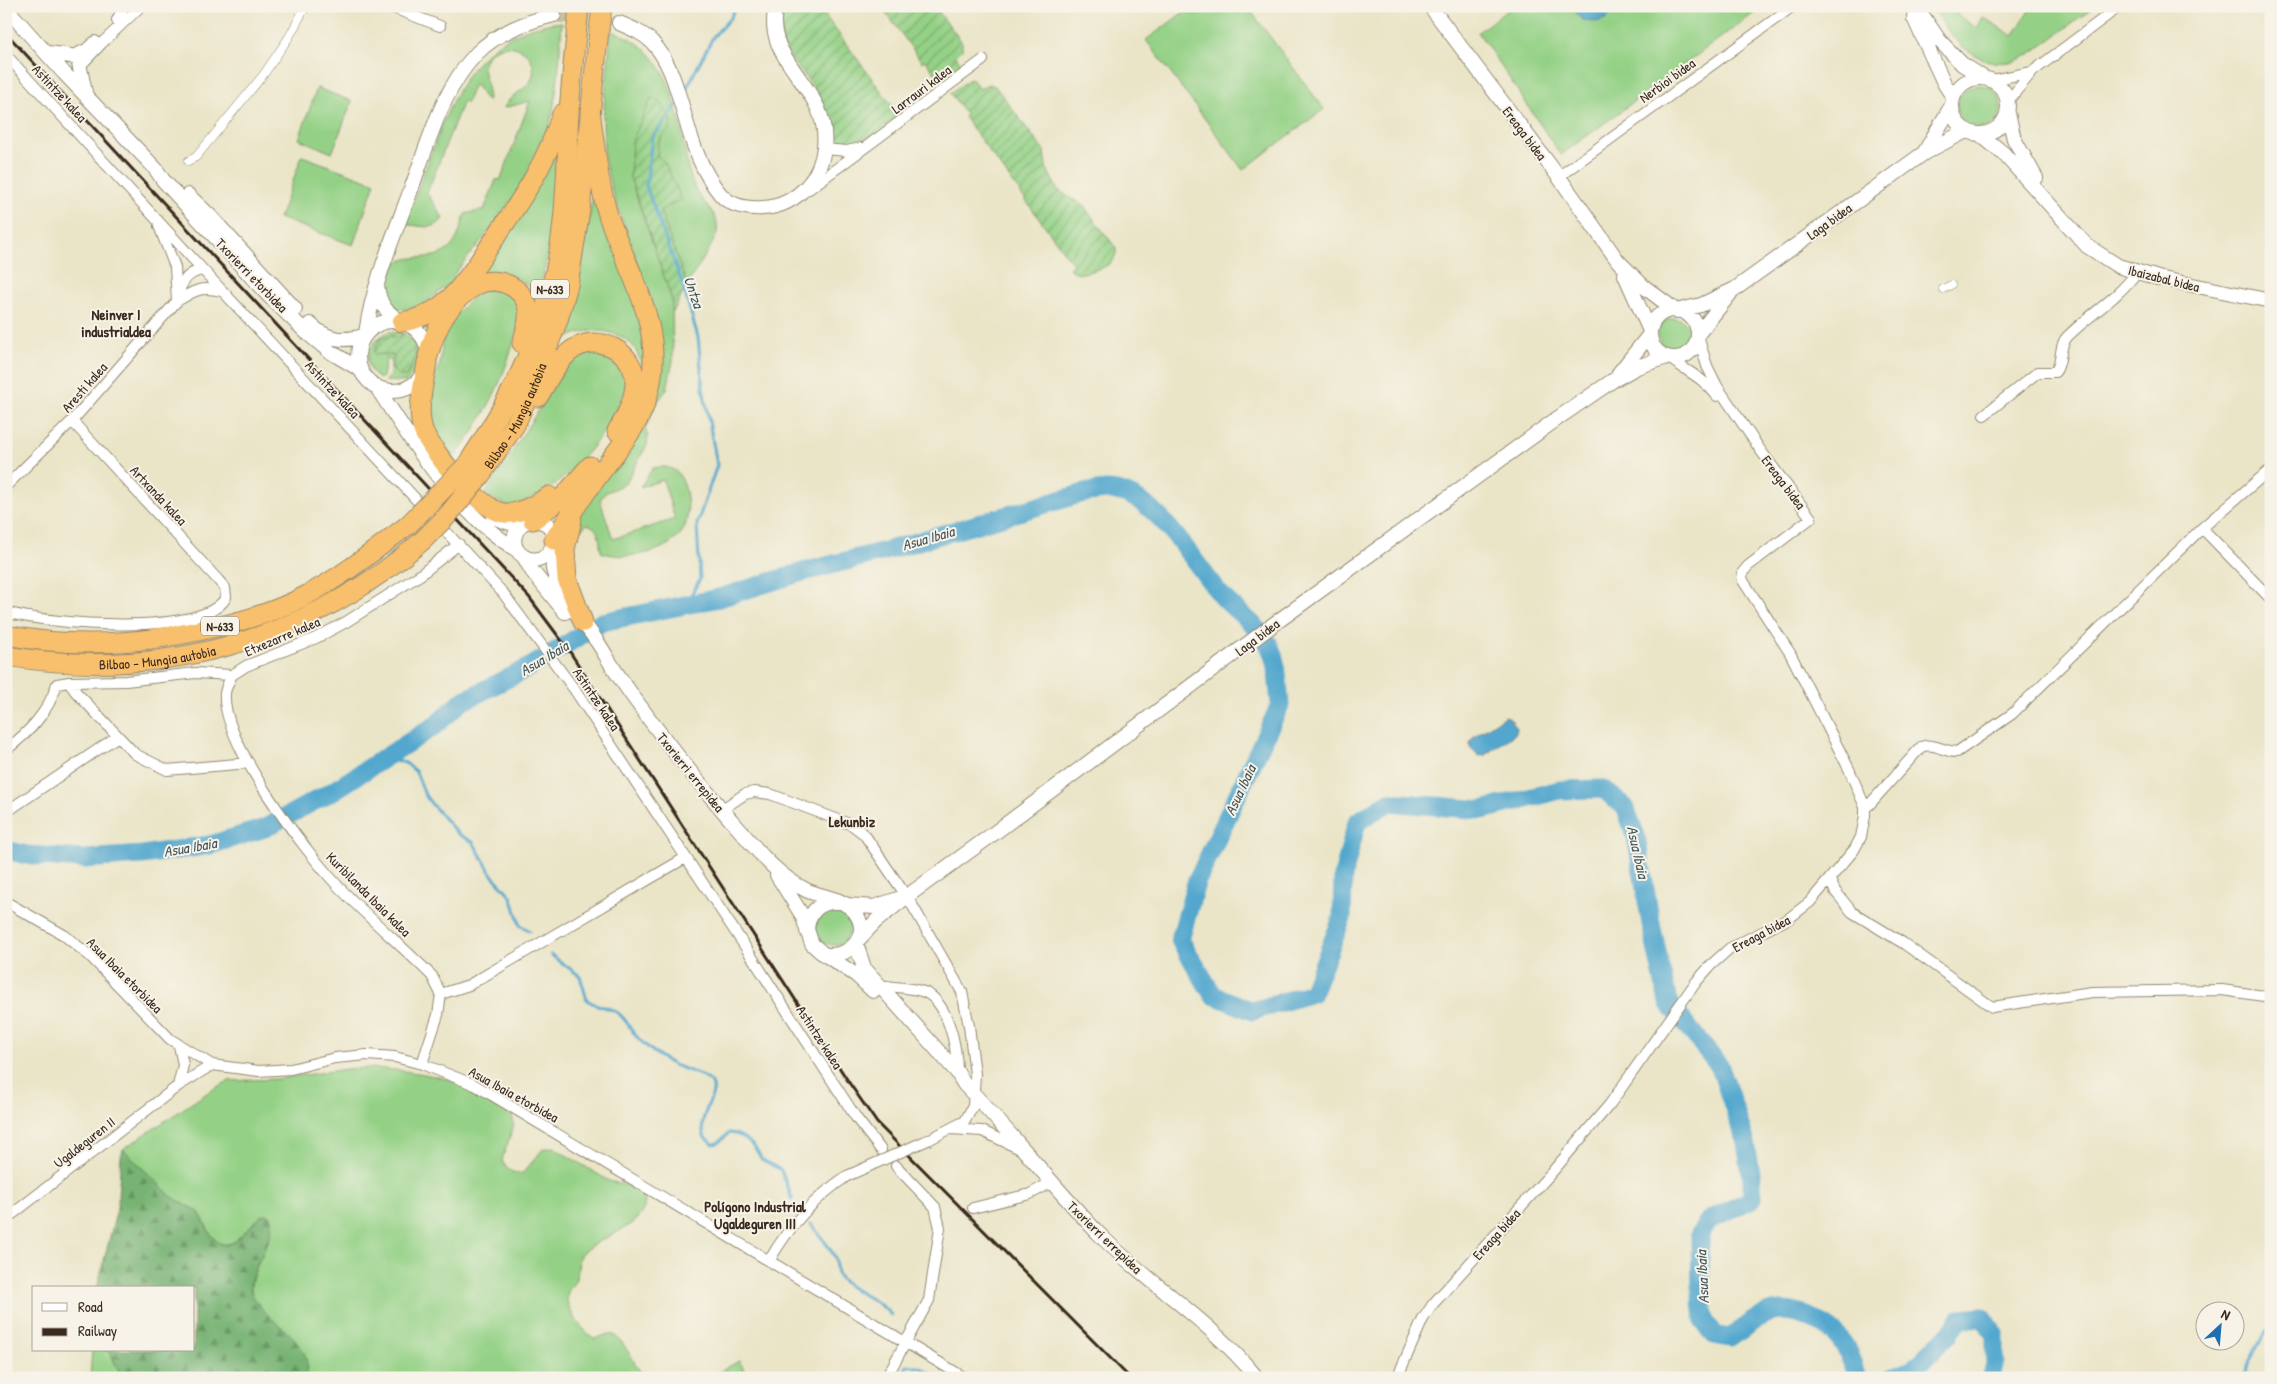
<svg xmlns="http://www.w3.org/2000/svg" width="2277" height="1384" viewBox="0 0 2277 1384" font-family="'Patrick Hand',sans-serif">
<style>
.grass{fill:#94d186;stroke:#687e52}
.forest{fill:url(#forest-firs);stroke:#596e48}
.garden{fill:url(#garden-furrows);stroke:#687e52}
.water{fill:#52a7ce;stroke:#466876}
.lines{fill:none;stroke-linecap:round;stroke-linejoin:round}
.stream{stroke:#52a7ce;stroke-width:3}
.river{stroke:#52a7ce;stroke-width:19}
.tertiary-tunnel{stroke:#c7c0a5;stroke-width:14;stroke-dasharray:14 7;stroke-linecap:butt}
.pedestrian-casing{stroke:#928872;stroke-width:9}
.minor-casing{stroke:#928872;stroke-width:12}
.tertiary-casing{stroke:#928872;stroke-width:16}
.motorway-casing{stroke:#928872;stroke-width:21}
.pedestrian{stroke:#fff;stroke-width:8}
.minor{stroke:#fff;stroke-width:10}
.tertiary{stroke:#fff;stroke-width:14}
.motorway{stroke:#f8bf6c;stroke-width:19}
.rail{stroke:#3b2a1e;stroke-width:3}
.minor-bridge-casing{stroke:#928872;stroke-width:12;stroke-linecap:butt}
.motorway-bridge-casing{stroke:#928872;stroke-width:21;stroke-linecap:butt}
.minor-bridge{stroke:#fff;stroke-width:10}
.motorway-bridge{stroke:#f8bf6c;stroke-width:19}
.labels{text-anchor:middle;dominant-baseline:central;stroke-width:4;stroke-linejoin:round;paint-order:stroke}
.shield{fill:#f7f3e8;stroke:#73665b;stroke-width:1}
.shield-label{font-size:12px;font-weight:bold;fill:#3b2a1e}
.street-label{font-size:14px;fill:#3b2a1e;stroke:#f7f3e8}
.water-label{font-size:15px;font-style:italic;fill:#43565c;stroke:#f7f3e8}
.neighbourhood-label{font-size:15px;font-weight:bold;fill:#3b2a1e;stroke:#f7f3e8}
</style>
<defs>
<pattern id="forest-firs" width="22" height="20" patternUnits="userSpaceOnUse" patternTransform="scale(1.25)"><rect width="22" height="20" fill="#77b373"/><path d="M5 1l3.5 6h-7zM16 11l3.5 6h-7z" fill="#63925e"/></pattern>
<pattern id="garden-furrows" width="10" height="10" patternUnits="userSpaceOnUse" patternTransform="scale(1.25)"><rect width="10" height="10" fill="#94d186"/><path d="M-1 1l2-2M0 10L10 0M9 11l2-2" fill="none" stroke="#7aaa6d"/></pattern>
</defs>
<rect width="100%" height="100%" fill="#f7f3e8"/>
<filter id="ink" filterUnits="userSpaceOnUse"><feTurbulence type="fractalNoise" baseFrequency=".02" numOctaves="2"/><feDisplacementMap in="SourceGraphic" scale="10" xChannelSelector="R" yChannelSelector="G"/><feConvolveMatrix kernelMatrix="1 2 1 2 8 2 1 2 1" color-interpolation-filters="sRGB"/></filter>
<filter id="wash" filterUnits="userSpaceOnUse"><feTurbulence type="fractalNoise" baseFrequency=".0096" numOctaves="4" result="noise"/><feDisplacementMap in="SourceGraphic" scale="20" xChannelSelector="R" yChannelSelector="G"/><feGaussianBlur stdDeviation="1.12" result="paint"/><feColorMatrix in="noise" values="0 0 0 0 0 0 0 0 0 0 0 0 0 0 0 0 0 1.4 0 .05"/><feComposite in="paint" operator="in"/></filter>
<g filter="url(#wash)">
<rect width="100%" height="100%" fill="#eae5c7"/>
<path class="grass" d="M1192 6H1247L1324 109 1243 170 1146 40Z
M1513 6H1764L1561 155 1478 32Z
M1934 6H1962L1957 15 1977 28 1983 17 2013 36 2032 6H2095C2072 22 2050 42 2026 56 1987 78 1948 41 1934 6Z
M562 22C559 64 558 110 541 150 522 193 482 239 453 276L456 279C434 294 414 321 386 303 383 291 382 284 388 273 400 249 428 264 446 251 458 243 461 227 465 214L484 210 496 180 501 179 530 101 504 108C510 93 530 90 533 75 538 48 502 36 487 57 477 72 492 85 487 101L474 84 466 104 463 101 427 193 443 218C434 233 419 224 404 225 414 199 424 173 434 146 458 80 485 30 562 22Z
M611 31C655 44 669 77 679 119 685 142 685 167 695 189 702 204 720 212 717 232 714 245 694 272 687 285L659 210 665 163 657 155 658 143 672 121 630 177 672 300 673 361 667 389 655 405 645 429 648 436 647 445 626 483 605 493 600 500 613 539 675 519 663 480 640 487 653 468C659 467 666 466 672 469 689 476 692 519 682 532 666 554 625 561 601 552 599 539 601 529 587 524L563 547 567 529 644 418 653 307 611 188 604 157 603 118Z
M1957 107a22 22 0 1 1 44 0a22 22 0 1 1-44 0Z
M317 88 352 101 332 153 299 139Z
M554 155H558C553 202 553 252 536 297 523 272 503 275 478 277Z
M302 156 375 183 353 245 279 218Z
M594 189 642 315 644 367C639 361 638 352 633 346 615 326 580 327 561 342L576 298Z
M492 289 506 291 522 307C510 367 491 411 453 459L439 446 427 419 429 388 440 364 443 336 449 321 479 291Z
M1658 334a16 16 0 1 1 32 0a16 16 0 1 1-32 0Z
M389 332 403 333 401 337 391 336 375 354 392 355 394 358 393 363 406 376 412 367 413 348 418 347V369L406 382 385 381 390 375 391 360 386 359 383 377 380 379C358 365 369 340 389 332Z
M596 350C608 354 624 362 626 377 629 410 572 477 544 492 533 499 520 502 509 507L485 494 566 367 584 352Z
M816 928a17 17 0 1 1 34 0a17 17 0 1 1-34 0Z
M368 1068C399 1069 442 1075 471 1087 485 1093 498 1104 511 1112L514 1124 502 1160C505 1169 514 1175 523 1173L543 1149 553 1147 609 1181 637 1188 643 1193C656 1226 596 1236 580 1255 577 1263 579 1272 576 1279 574 1285 567 1289 567 1297 567 1312 583 1331 595 1339L608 1334 614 1335 622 1342 644 1378H307C312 1334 264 1327 252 1294 245 1274 277 1241 270 1216 252 1214 245 1241 228 1244 210 1247 207 1222 199 1213 192 1205 181 1204 173 1198 155 1184 139 1165 123 1149L210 1091 229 1081 276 1079 347 1069Z
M92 1350H109L122 1378H90Z
M739 1361 750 1378H709Z"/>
<path class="forest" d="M123 1149 172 1197 199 1212 211 1235 219 1243 225 1245 234 1242 261 1216 266 1214 270 1216C280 1239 246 1269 251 1292 253 1297 256 1301 259 1305 279 1331 312 1339 307 1378H122L109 1350H194V1288H97L117 1209 121 1157Z"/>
<path class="garden" d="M781 6H818L899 115C885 125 865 147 846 142 827 137 829 116 822 102 813 82 794 67 785 48 779 34 781 21 781 6Z
M881 6H934L962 42V50L956 56 963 67 942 83 925 60 922 62Z
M971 78 980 89 988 84 995 86 1044 151 1046 167 1057 189 1070 198 1082 204 1116 248C1118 268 1094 270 1079 274L1069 268 1073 264 964 117 966 114 950 93Z
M651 98 661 103 672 121 669 130C659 136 658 144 657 155L665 163 682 200 660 210 687 285 672 314V300L630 177 632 141Z
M403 333 408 336 418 347 414 348C418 359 412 366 406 376H400L392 369 394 358 392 355 375 354 374 351 380 339 391 336 401 337Z"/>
<path class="water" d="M1575 6H1620C1615 10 1612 15 1607 18 1595 25 1575 23 1575 6Z
M1505 716 1511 719 1517 728 1516 733 1485 755 1479 756 1470 747V744L1473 737Z"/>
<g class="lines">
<path class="stream" d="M684 93 713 37 731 17 736 6
M677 105 652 138 646 186 682 283 698 337 703 388 717 465 697 524 700 579 685 606
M380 760 400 761 407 764 416 772 425 795 430 802 458 834 473 842 492 875 511 896 520 925 530 931
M551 955 580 976 587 1000C597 1007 608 1006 618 1013 626 1019 631 1030 637 1037 646 1047 662 1059 674 1065 685 1070 705 1074 712 1084 719 1095 695 1117 705 1138L713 1144 718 1143 729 1133C742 1133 757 1147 761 1159L781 1170 792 1199
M811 1224C818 1234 829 1245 834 1256 838 1263 833 1271 840 1278 854 1294 878 1298 891 1315
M902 1375 908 1365 921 1368 939 1378
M2242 1378 2265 1333 2271 1326"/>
<path class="river" d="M6 850 27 855 84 859 142 855 210 845 265 828 333 791 386 757 436 725 461 702 530 667 602 622 719 598 799 573 885 551 1084 493C1092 492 1100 490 1107 490 1156 490 1193 564 1222 596 1237 613 1258 624 1269 645 1278 663 1278 686 1280 705L1196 883 1180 940 1213 995 1253 1011 1312 993 1342 918 1343 876 1357 822 1389 802 1482 810 1560 790 1603 789 1625 807 1636 836 1651 924 1668 1002 1720 1067 1746 1143 1752 1180V1199L1709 1220 1700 1234 1701 1296 1705 1322 1714 1335 1730 1338C1742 1330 1756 1317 1769 1313 1795 1305 1834 1325 1846 1348 1851 1357 1853 1368 1857 1378
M1892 1378 1913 1370 1949 1334 1960 1319 1982 1317 1995 1334V1360L1991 1378"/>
</g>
</g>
<g filter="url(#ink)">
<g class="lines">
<path class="tertiary-tunnel" d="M554 15 619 23"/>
<defs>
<path id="pedestrian" d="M188 161 196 157 264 74 289 37 306 6
M1943 289 1951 285"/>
<path id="minor" d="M388 6 440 26
M117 20 124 6
M6 55 203 270 503 593 574 689 748 951 857 1119 881 1150
M71 56 86 49 95 41
M81 65 102 43 141 6
M1992 80 2032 72
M2008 101 2032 72 2120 6
M824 149 847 151 861 148
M1558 177 1793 6
M809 189 983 60
M159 226 175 267 177 301
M179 293C182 280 189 272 203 270
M1669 358C1686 371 1704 378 1717 396
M1984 415 2038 372H2055C2063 363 2058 345 2068 336 2090 314 2117 299 2136 273
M6 486 72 421 177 301C196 290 200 286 222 291
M2202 528 2271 599
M6 612C46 624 206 638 226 597L225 588 218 580 72 421
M232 675C229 681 226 687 225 693 221 742 303 848 336 884 366 916 401 945 432 976L441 994
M69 682 75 691 135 754 167 770 249 763
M6 750C29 732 48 713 57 684L69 682 126 681 195 673 232 675 246 666 316 638 346 622 420 575 459 544
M1865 807 1869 805 1921 747C1934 742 1944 752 1957 752L2012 714 2202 528 2271 469
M721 810 745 794 754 792 770 794 852 825 864 834 911 903 962 992 969 1026 975 1074 973 1106 965 1121 930 1139
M6 812 118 736
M1830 880 1835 891 1852 912 1903 943 1992 1007 2092 992 2222 990 2271 997
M6 902 64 935 90 956 170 1039 212 1065 259 1071 291 1069 335 1058 367 1055 395 1057 422 1064 475 1085 965 1378
M878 985C891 987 907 987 921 991 948 998 957 1047 957 1072
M422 1064 438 1015 441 994 469 985 685 858
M178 1086 183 1065 179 1045
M951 1129 982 1131 1018 1148
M973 1208 1030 1194 1052 1182
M6 1219 178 1086 212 1065
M769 1261C789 1226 814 1198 847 1176
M886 1378 929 1300 940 1228 935 1207 896 1166
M1397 1378 1423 1319 1433 1304 1553 1171 1610 1104 1696 982 1711 965 1730 948 1788 919 1810 902 1854 850 1861 837 1865 816V807L1849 769 1790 653 1742 579 1743 572 1748 566 1811 518 1761 451 1717 386 1707 366 1698 336"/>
<path id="tertiary" d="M1430 6 1561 180 1618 261 1643 286 1675 310
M1915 6 1914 18 1944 83 1953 97
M1916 6 1939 40 1962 64 1984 78
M6 8 64 73 155 168 163 180 269 296 305 331 329 351 361 370
M619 23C631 28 643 33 652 42 669 60 675 83 682 106 690 137 700 170 721 195 731 206 748 209 763 208 782 207 796 199 808 185 817 175 823 160 824 147 831 86 761 63 776 6
M48 53 71 56 78 59 85 92
M1952 106a28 28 0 1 1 56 0a28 28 0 1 1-56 0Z
M2008 113 2014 139 2036 178
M1981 135 2004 154 2087 246 2118 266 2158 278 2271 301
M1924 153 1952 105
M188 195 209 215 295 309
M1625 275 1650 331
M377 285C379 305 386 312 402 322
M1650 334a24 24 0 1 1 48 0a24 24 0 1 1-48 0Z
M1676 311 1701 305 1735 289 1924 153 1966 131
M358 356a35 35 0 1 1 70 0a35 35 0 1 1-70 0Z
M310 324C327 340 342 342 364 336
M366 333C373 284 393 238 410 192 428 145 441 90 477 53 498 32 526 22 554 15
M1698 334 1730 294
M1619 373 1650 334
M376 386C413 444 456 513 517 550
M494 517C502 521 514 525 523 523 532 521 539 518 548 525 559 536 551 555 553 569 555 578 560 589 565 597 574 612 586 625 596 640 604 651 610 664 618 675 656 731 699 784 744 835 762 856 781 878 806 890 820 897 843 898 854 911 872 933 852 957 827 955
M523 523C496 548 539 578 553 545
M524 557 532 571 565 612
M777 875 802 915 812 944 821 952 856 975 873 991
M846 905 874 907 898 899
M807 931C807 914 819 901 837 902
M859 939 876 921 906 897 993 834 1274 624 1558 418 1612 381 1637 367 1667 357
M856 943 864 968 957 1072 964 1084C1012 1133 1054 1188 1102 1237 1152 1286 1213 1323 1257 1378"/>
<g id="motorway">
<path d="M402 322C421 319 438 310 452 296 468 280 480 260 493 241 523 197 545 166 562 114"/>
<path d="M428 356C435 329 450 299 477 285 496 275 524 286 528 309 530 320 525 332 522 343"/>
<path d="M427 362C424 384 416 408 423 430 431 451 480 510 504 513 518 515 538 504 549 496"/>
<path d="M538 397C547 382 557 361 572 350 598 332 636 351 635 384 634 400 626 417 617 431"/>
<path d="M466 466C509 402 537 348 555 272 565 227 566 182 568 136 569 100 573 63 577 27"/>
<path id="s1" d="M480 476 515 425 533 385 558 320 568 285 580 210 599 30"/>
<path d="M533 520 563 497 590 466"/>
<path d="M572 520 565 549 567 579 583 622"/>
<path d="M554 540C569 515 586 492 604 468 620 447 639 425 647 398 668 332 630 277 609 218 598 183 595 146 590 110"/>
<path d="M6 635C77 649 146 644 216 627 247 620 277 611 305 596 342 577 375 550 408 525"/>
<path id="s2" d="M6 656C159 681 304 643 422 541"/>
</g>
</defs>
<use href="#pedestrian" class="pedestrian-casing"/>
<use href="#minor" class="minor-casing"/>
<use href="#tertiary" class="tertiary-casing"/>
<use href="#motorway" class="motorway-casing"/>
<use href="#pedestrian" class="pedestrian"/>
<use href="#minor" class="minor"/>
<use href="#tertiary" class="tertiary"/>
<use href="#motorway" class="motorway"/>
<path class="rail" d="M6 33 529 597 570 652 850 1084 877 1123 1130 1378"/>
<defs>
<path id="minor-bridge" d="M847 1176 930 1139"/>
<path id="motorway-bridge" d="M577 27 579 6
M599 30 602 6
M408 525 466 466
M422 541 447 516 480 476"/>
</defs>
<use href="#minor-bridge" class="minor-bridge-casing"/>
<use href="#motorway-bridge" class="motorway-bridge-casing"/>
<use href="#minor-bridge" class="minor-bridge"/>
<use href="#motorway-bridge" class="motorway-bridge"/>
</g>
</g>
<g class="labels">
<g class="shield">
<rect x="531" y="279.5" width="38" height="19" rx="4"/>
<rect x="201" y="616.5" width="38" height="19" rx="4"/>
</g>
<g class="shield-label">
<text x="550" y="289">N-633</text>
<text x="220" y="626">N-633</text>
</g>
<g class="street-label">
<text transform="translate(1667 80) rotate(-36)">Nerbioi bidea</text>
<text transform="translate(921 89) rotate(-37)">Larrauri kalea</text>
<text transform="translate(60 93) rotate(47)">Astintze kalea</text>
<text transform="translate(1525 133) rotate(53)">Ereaga bidea</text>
<text transform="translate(1829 221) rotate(-36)">Laga bidea</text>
<text transform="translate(252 275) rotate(46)">Txorierri etorbidea</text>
<text transform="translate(2164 278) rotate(14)">Ibaizabal bidea</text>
<text transform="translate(84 387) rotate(-49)">Aresti kalea</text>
<text transform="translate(333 389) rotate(47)">Astintze kalea</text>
<text stroke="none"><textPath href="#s1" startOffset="70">Bilbao - Mungia autobia</textPath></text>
<text transform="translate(1784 482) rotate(53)">Ereaga bidea</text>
<text transform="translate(159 495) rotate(47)">Artxanda kalea</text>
<text transform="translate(282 636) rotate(-23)">Etxezarre kalea</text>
<text transform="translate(1257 637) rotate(-37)">Laga bidea</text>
<text stroke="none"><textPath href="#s2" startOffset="152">Bilbao - Mungia autobia</textPath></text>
<text transform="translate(597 699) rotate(56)">Astintze kalea</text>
<text transform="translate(691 772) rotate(51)">Txorierri errepidea</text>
<text transform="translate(369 894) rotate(45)">Kuribilanda Ibaia kalea</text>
<text transform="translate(1761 933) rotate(-28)">Ereaga bidea</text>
<text transform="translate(125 975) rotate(45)">Asua Ibaia etorbidea</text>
<text transform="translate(820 1037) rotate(57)">Astintze kalea</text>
<text transform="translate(514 1094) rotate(29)">Asua Ibaia etorbidea</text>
<text transform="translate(84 1142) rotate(-38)">Ugaldeguren II</text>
<text transform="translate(1496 1234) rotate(-48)">Ereaga bidea</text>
<text transform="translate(1105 1237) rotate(44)">Txorierri errepidea</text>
</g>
<g class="water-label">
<text transform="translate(694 292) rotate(71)">Untza</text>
<text transform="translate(928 538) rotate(-16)">Asua Ibaia</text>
<text transform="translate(544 658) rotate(-31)">Asua Ibaia</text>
<text transform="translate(1240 790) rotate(-65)">Asua Ibaia</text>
<text transform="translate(190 847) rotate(-10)">Asua Ibaia</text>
<text transform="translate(1638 852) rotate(77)">Asua Ibaia</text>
<text transform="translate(1702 1277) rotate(-93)">Asua Ibaia</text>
</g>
<g class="neighbourhood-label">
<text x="116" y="314">Neinver I<tspan x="116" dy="17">industrialdea</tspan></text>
<text x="852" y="821">Lekunbiz</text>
<text x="755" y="1206">Polígono Industrial<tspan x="755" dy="17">Ugaldeguren III</tspan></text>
</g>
</g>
<rect width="2277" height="1384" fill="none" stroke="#f7f3e8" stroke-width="25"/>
<rect x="32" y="1286" width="162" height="65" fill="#f7f3e8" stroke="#aca397"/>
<rect x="42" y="1303" width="25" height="8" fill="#ffffff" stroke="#aca397"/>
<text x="78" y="1312" font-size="15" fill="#3b2a1e">Road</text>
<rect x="42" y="1328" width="25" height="8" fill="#3b2a1e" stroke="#aca397"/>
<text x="78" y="1336" font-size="15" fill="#3b2a1e">Railway</text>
<g transform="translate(2220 1326) rotate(26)"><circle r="24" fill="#f7f3e8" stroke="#aca397"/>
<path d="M0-4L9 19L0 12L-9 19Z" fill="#1f6fb2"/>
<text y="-8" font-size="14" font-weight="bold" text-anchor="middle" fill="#3b2a1e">N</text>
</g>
</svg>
